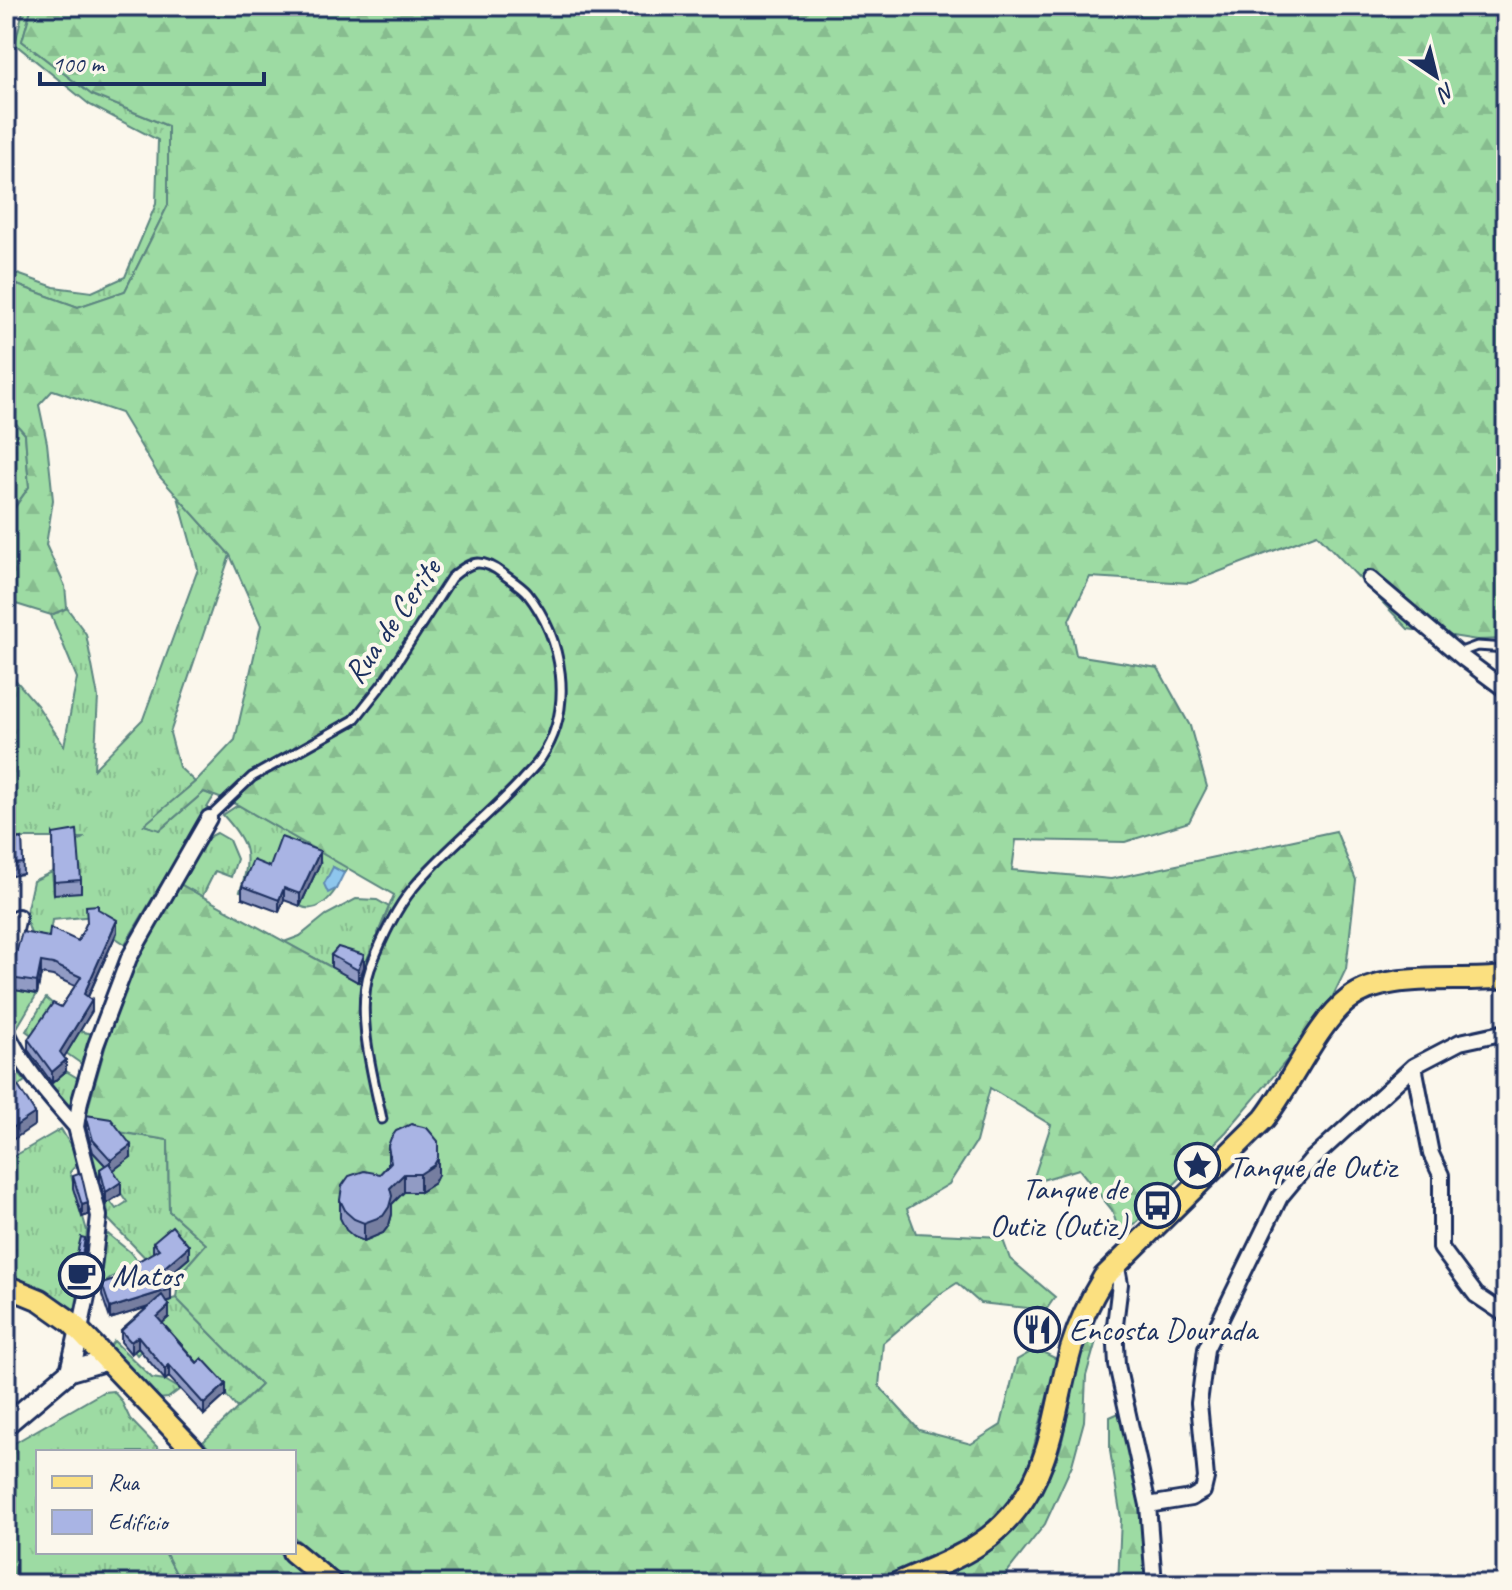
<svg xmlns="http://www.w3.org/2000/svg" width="1512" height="1590" viewBox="0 0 1512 1590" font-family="Caveat,sans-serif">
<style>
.grass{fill:url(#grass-tufts);stroke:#5c8580;stroke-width:2}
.forest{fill:url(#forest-firs);stroke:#5c8580;stroke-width:2}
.water{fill:#8ec6ed;stroke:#608ab4;stroke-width:2}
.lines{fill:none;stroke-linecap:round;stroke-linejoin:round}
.lane-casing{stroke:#1b2f5e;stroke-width:13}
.street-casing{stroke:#1b2f5e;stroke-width:20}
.secondary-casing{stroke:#1b2f5e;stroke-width:24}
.primary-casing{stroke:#1b2f5e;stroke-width:26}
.lane{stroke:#fbf7ec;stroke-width:7}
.street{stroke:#fbf7ec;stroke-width:14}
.secondary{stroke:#fbf7ec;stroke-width:18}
.primary{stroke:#fbe080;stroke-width:20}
.wall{fill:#919bc4;stroke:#1b2f5e;stroke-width:2}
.shaded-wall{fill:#767ea0;stroke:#1b2f5e;stroke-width:2}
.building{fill:#a9b4e4;stroke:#1b2f5e;stroke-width:2}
.labels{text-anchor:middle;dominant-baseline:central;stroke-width:8;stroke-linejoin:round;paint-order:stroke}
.street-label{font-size:32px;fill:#1b2f5e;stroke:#fbf7ec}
.poi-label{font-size:32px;fill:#1b2f5e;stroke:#fbf7ec;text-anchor:start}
</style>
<defs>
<pattern id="grass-tufts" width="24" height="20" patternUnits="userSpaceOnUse" patternTransform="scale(2)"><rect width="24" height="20" fill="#9ddba3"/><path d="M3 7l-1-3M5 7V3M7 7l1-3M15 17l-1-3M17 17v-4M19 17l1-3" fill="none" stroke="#87bc8f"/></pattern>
<pattern id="forest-firs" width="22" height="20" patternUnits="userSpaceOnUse" patternTransform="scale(2)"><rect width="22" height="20" fill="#9ddba3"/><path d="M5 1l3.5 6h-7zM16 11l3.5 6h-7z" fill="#87bc8f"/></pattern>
</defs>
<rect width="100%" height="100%" fill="#fbf7ec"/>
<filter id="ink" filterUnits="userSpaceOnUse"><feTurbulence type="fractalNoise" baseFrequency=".0125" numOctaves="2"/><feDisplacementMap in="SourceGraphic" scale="16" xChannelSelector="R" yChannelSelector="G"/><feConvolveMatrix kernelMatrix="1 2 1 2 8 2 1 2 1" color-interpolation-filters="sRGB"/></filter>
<g filter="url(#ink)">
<path class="grass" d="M24 6H32L22 41 92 95 168 126V205L125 291 78 307 6 281V270L54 287 92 292 125 277 156 204 158 140 90 105 15 44Z
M6 412 25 434 29 487 10 513H6V480L10 460 6 458Z
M178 497 230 555 170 733 179 767 195 782 145 825 160 830 204 792 214 796 125 944 116 938 117 931 95 916 52 920 49 944 34 943 27 922H24L33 881 52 872 54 894 77 842 83 838H6V669L37 705 64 746 77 678 51 615 67 608 86 634 98 697 94 769 143 719 198 569Z
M238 805 348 868 344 873 333 867 334 888 336 889C328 901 315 914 300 906L319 863 270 879 244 892 240 891C253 856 247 841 223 815Z
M217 833 229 840 237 859 231 877 215 871 202 897 180 884 209 837Z
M356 899 377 900 389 907 364 967 338 959 331 967 284 942 300 936 326 915Z
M9 989 37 994 15 1031 6 998Z
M46 998 64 1014 37 1039 26 1031Z
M79 1031 93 1034 83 1065 66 1053Z
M6 1059 25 1081 6 1094Z
M66 1071 79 1079 69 1111 49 1085Z
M61 1129 80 1161 70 1172 87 1231 85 1250 74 1277 86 1280 80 1305 74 1309 43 1289 6 1276V1161Z
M111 1131 168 1140 169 1211 206 1244 179 1275 157 1270 108 1219 107 1203 110 1201 116 1209 127 1202 109 1176 95 1185 85 1144 106 1166Z
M108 1234 130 1252 144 1269 121 1289 114 1276 95 1290 104 1237Z
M176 1298 261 1385 237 1408 166 1327 137 1355 134 1351C140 1346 146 1342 149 1336 157 1321 157 1302 176 1298Z
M114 1341 152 1378 165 1380 180 1389 168 1398 158 1399 109 1347Z
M113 1391 121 1400 130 1419 162 1452H38V1552H165L179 1578 172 1584H6V1448L103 1392Z"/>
<path class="forest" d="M32 6H1506V639L1477 640 1408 629 1317 534 1190 583 1090 577 1069 620 1076 655 1158 668 1190 726 1207 787 1189 822 1125 842 1016 840 1012 870 1111 879 1336 831 1356 880 1346 969 1332 998 1298 1047 1226 1132 1121 1238 1112 1210 1079 1169 1032 1183 1051 1125 990 1088 976 1142 949 1184 907 1209 916 1233 1002 1237 1010 1259 1055 1297 1046 1310 980 1303 957 1283 940 1294 883 1343 879 1386 919 1430 971 1444 1001 1425 1017 1360 1036 1349 1057 1359 1023 1488 978 1534 867 1584H350L294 1537V1452H212L203 1442 261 1385 176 1298 179 1275 206 1244 169 1211 168 1140 83 1126 110 1030 137 961 180 884 358 982 394 895 238 805 204 792 160 830 144 825 195 782 235 740 261 625 230 555 159 476 121 413 53 390 39 405 47 443 53 500 46 545 65 586 67 608 51 615 16 604 6 598V513H11L29 487 25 434 6 412V281L78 307 125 291 168 205V126L92 95 22 41Z
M1088 1328 1098 1334 1086 1376 1084 1421 1072 1465 1045 1524 998 1584H918C937 1576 956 1568 975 1559 1016 1538 1046 1493 1060 1449 1071 1409 1073 1367 1088 1328Z
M1119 1413 1144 1518 1148 1584H1118L1121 1518 1110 1451V1417Z
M165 1552H282L319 1584H172L178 1577Z"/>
<path class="water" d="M333 867 344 873 336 889 328 893 324 884Z"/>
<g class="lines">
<defs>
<path id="lane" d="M1458 653 1477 646 1506 648
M209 818 252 777 354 720 384 682 451 578C470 561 481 557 503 574 511 580 521 586 527 593 563 639 575 707 541 758 536 766 527 774 521 781 487 818 445 849 413 888 395 910 380 943 370 969 355 1012 373 1076 382 1119"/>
<path id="street" d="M1370 579 1463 658 1506 690
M6 968 18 917
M6 1030C23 1068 49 1096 76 1127
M1414 1066 1431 1154 1441 1175V1248L1476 1295 1506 1315
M1116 1262 1120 1284 1115 1325 1117 1365 1148 1505 1154 1584
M80 1330 93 1268 99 1216 76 1127 80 1101 96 1045 129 958 209 818
M1148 1505 1191 1498 1203 1491 1206 1478 1199 1403 1206 1349 1280 1197 1310 1161 1414 1066 1460 1042 1506 1032"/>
<path id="secondary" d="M70 1371 80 1330
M6 1425 70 1371 108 1360"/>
<path id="primary" d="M6 1286 40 1300 71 1322 195 1452
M293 1552 332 1584
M896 1584C927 1570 962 1558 989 1537 1052 1487 1051 1420 1071 1349 1079 1323 1090 1300 1104 1277L1264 1119C1291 1085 1317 1023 1349 999 1362 989 1380 984 1395 982 1432 977 1469 981 1506 977"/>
</defs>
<use href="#lane" class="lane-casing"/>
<use href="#street" class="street-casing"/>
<use href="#secondary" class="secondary-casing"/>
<use href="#primary" class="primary-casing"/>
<use href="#lane" class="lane"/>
<use href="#street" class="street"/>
<use href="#secondary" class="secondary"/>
<use href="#primary" class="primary"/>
</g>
<path class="wall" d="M53 834 81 880V892L54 894Z
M22 838 23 874 6 877V841Z
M320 863 300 906 284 900 279 912 242 898V886L270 867Z
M98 909 117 932 88 997 92 1011 64 1057 66 1071 52 1083 28 1050V1039L61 1007 75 986 53 976 41 974 37 994 9 989V978L49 937 78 941Z
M331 955 364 967 358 982 331 967Z
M86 1115 131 1157 113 1170 121 1194 106 1204 100 1181V1169L106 1166 93 1152 86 1127Z
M388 1146 438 1175 434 1183 420 1192H404L392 1204V1214L389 1225 383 1233 364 1241 354 1237 346 1230 340 1218V1200L380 1174 388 1165Z
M73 1176 88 1215 82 1217 73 1188Z
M153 1242 189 1258 164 1279 171 1300 166 1302 169 1317 162 1323 226 1395 204 1415 169 1377 165 1380 138 1348 131 1354 121 1342V1331L148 1307 110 1319 102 1295V1284L130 1275V1266L153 1253Z
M85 1250 80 1279 74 1278V1266Z"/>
<path class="shaded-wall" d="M320 851V863L300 906V894Z
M284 888V900L279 912V900Z
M117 920V932L84 1005V994Z
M364 955V967L358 982V970Z
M41 962V974L37 994V982Z
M92 1000V1011L60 1064V1052Z
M66 1060V1071L52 1083V1072Z
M35 1113V1125L8 1143V1131Z
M131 1145V1157L111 1172V1160Z
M438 1158V1175L434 1183 420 1192V1174Z
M404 1174V1192L392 1204V1214L389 1225 383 1233 364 1241V1223L390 1188Z
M121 1182V1194L106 1204V1192Z
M88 1203V1215L82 1217V1205Z
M85 1238V1250L80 1279V1267Z
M189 1246V1258L159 1284V1272Z
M171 1289V1300L110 1319V1308Z
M169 1306V1317L157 1328V1317Z
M138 1336V1348L131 1354V1342Z
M169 1365V1377L165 1380V1369Z
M226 1384V1395L204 1415V1404Z"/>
<path class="building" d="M77 830 81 880 54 882 53 834Z
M281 837 320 851 300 894 284 888 279 900 242 886 253 860 270 867Z
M22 838 23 863 6 865V841Z
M98 905V909L117 920 84 994 92 1000 60 1052 66 1060 52 1072 28 1039 53 1003 61 1007 81 977 53 964 41 962 37 982 9 978 22 932 49 937 50 928 78 941 87 922 86 906Z
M338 947 364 955 358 970 331 955Z
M18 1086 35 1113 8 1131 6 1129V1093Z
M86 1115 111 1119 131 1145 111 1160 93 1140Z
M411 1124 427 1128 438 1141V1158L434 1165 420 1174H404L390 1188 392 1196 389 1207 383 1216 364 1223 354 1219 346 1212 340 1200 342 1186 349 1176 364 1171 380 1174 391 1162 388 1146 391 1138 396 1131Z
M109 1163 121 1182 106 1192 100 1169Z
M81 1173 88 1203 82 1205 73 1176Z
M172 1226 189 1246 159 1272 171 1289 110 1308 102 1284 134 1274 130 1266 159 1249 153 1242Z
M81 1237 85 1238 80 1267 74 1266Z
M162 1295 169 1306 157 1317 197 1363 202 1358 226 1384 204 1404 169 1365 165 1369 138 1336 131 1342 121 1331Z"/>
</g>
<defs>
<symbol id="sight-ring" viewBox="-11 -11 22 22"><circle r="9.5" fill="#fbf7ec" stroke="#1b2f5e" stroke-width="1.5"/><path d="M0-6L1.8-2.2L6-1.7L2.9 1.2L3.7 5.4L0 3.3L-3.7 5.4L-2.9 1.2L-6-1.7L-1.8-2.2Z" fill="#1b2f5e"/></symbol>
<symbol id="bus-ring" viewBox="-11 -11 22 22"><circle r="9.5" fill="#fbf7ec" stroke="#1b2f5e" stroke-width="1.5"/><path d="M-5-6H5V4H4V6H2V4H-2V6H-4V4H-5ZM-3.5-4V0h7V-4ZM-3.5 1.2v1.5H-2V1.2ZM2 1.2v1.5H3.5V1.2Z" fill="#1b2f5e"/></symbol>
<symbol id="cafe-ring" viewBox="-11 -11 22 22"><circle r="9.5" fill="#fbf7ec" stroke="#1b2f5e" stroke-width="1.5"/><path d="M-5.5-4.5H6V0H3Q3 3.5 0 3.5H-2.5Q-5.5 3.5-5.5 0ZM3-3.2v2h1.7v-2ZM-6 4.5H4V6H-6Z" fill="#1b2f5e"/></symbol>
<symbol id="restaurant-ring" viewBox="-11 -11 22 22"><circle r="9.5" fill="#fbf7ec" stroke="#1b2f5e" stroke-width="1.5"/><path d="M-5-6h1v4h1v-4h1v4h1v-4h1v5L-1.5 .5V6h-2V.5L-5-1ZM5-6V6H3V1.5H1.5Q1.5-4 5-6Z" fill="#1b2f5e"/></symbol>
</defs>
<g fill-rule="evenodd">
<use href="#sight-ring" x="1172" y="1140" width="51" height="51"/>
<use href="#bus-ring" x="1132" y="1180" width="51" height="51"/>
<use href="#cafe-ring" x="56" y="1250" width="51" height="51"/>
<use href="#restaurant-ring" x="1012" y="1304" width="51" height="51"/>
</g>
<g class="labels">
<g class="street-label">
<text transform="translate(392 621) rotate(-55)">Rua de Cerite</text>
</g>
<g class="poi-label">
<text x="1229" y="1166">Tanque de Outiz</text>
<text x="1127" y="1188" text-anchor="end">Tanque de<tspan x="1127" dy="37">Outiz (Outiz)</tspan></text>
<text x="112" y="1275">Matos</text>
<text x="1069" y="1329">Encosta Dourada</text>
</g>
</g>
<rect width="1512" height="1590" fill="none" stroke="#fbf7ec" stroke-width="32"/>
<rect x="16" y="16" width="1480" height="1558" fill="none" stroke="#1b2f5e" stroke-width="3" filter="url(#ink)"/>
<rect x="36" y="1450" width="260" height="104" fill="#fbf7ec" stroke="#a1a7b3" stroke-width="2"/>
<rect x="52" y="1476" width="40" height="12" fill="#fbe080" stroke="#a1a7b3" stroke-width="2"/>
<text x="108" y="1490" font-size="24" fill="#1b2f5e">Rua</text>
<rect x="52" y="1510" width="40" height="24" fill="#a9b4e4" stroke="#a1a7b3" stroke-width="2"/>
<text x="108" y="1530" font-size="24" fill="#1b2f5e">Edifício</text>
<g transform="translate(1436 76) rotate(145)" stroke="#fbf7ec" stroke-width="6" paint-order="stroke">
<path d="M0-6L14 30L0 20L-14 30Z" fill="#1b2f5e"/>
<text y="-12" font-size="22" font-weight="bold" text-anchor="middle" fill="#1b2f5e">N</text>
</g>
<path d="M40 72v12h224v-12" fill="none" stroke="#1b2f5e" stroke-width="4"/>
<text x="52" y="72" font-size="24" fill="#1b2f5e" stroke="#fbf7ec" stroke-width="6" paint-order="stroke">100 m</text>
</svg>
